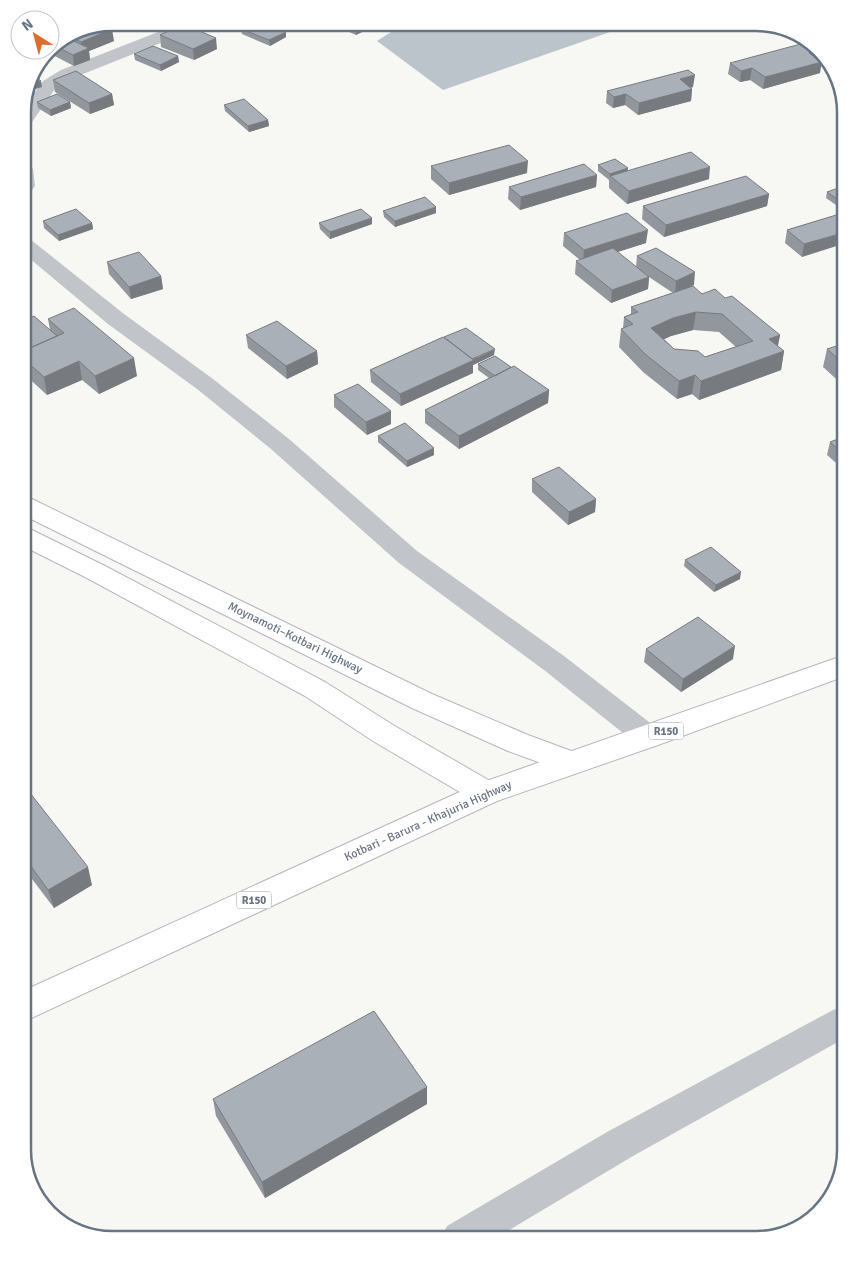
<svg xmlns="http://www.w3.org/2000/svg" width="868" height="1262" viewBox="0 0 868 1262" font-family="Signika,sans-serif">
<style>
.water{fill:#bbc4ca}
.lines{fill:none;stroke-linecap:round;stroke-linejoin:round}
.secondary-casing{stroke:#b3b7bd;stroke-width:2}
.primary-casing{stroke:#b4b8bc;stroke-width:2}
.street{fill:#c1c4c8;fill-rule:evenodd}
.secondary{fill:#fff;fill-rule:evenodd}
.primary{fill:#fff;fill-rule:evenodd}
.wall{fill:#92979d;fill-rule:evenodd}
.shaded-wall{fill:#777b80}
.building{fill:#aab0b7;stroke:#777b80;fill-rule:evenodd}
.labels{text-anchor:middle;dominant-baseline:central;stroke-width:5;stroke-linejoin:round;paint-order:stroke}
.shield{fill:#fff;stroke:#959ea9;stroke-width:1}
.shield-label{font-size:11px;font-weight:bold;fill:#677484}
.street-label{font-size:12px;fill:#677484;stroke:#fff}
.rim{fill:none;stroke:#677484;stroke-width:2.5}
</style>
<rect width="100%" height="100%" fill="#f7f7f4"/>
<path class="water" d="M405 23H636L443 90 377 41Z"/>
<g class="lines">
<defs>
<path id="secondary" d="M23 497 32 499 432 694 528 735 582 755 586 763 582 771 571 774 508 751 412 708 23 515Z
M23 527 32 530 105 566 325 682 393 725 497 785 501 793 497 801 486 805 475 801 373 741 305 696 87 578 23 546Z"/>
<path id="primary" d="M845 655V676L658 745 497 801 23 1022V991L475 785Z"/>
</defs>
<use href="#secondary" class="secondary-casing"/>
<use href="#primary" class="primary-casing"/>
<path class="street" d="M181 23H204L201 27 73 78 55 89 30 125 23 127V108L43 81 61 70Z
M23 163 30 165 33 169 35 186 30 193 23 195Z
M23 237 30 239 124 314 213 379 289 439 417 551 564 656 658 729 663 737 658 745 648 748 638 745 544 670 399 563 271 449 197 389 108 324 23 253Z
M845 1006V1038L633 1156 494 1239H441L447 1226 607 1132 833 1010Z"/>
<use href="#secondary" class="secondary"/>
<use href="#primary" class="primary"/>
</g>
<path class="wall" d="M136 23H170V26L154 32Z
M209 23H248L231 32 210 24Z
M338 23H376V25L356 35 338 27Z
M104 25 114 41 89 51 90 60 74 66 47 52 49 50H50V48L53 45Z
M241 29 286 37 270 46 242 34Z
M160 35 217 49 194 60 161 47Z
M134 54 178 56 179 62 161 71 135 60Z
M821 55 820 60V73L763 89 750 80 740 82 728 74 730 63Z
M53 80 112 94 114 105 90 114 55 92Z
M693 87 691 88 692 89 691 101 638 115 625 105 613 108 606 103 607 91Z
M37 102H70L71 108 51 116 38 108Z
M224 105 268 120 269 126 249 132 225 111Z
M598 165 627 171 709 179 627 204 609 188V180L598 171Z
M431 166 527 173 449 195 431 179Z
M597 175 596 187 520 210 508 199 509 187Z
M846 188V212L826 198 827 192Z
M769 194 767 206 664 237 642 219 643 206Z
M383 211 436 213 395 227 384 217Z
M846 212 802 257 785 243 787 230Z
M372 218V224L330 239 320 229 319 223Z
M43 221 92 223 93 229 59 241 44 228Z
M564 233 646 243 617 252 636 267 637 256 694 285 687 288 702 294 725 298 780 335 778 346 784 351 781 370 699 400 692 394 677 399 643 372 619 347 621 329 623 328 624 317 631 314V307L673 293 649 277 648 289 611 303 575 274 576 261 580 260 563 246ZM693 330 719 332 736 347 705 357 674 349 664 339 671 336Z
M107 262 161 276 163 289 131 299 109 274Z
M23 314 50 330 48 319 137 376 99 394 82 380 47 395 23 373Z
M246 335 317 351 318 364 287 379 248 348Z
M846 343V388L823 367 827 349Z
M494 355 473 365V373L401 406 371 382 370 370Z
M478 364 511 367 549 390 548 403 459 449 425 423V410L489 378 478 370Z
M334 395 391 424 367 435 334 407Z
M378 436 434 455 407 467 378 442Z
M846 436V483L841 478 843 469 827 455 830 442Z
M532 479 596 499 595 512 568 525 532 492Z
M685 560 740 579 714 592 684 566Z
M646 649 733 659 681 692 644 662Z
M23 784 92 885 54 908 23 867Z
M427 1087V1104L265 1198 216 1116 213 1099Z"/>
<path class="shaded-wall" d="M162 23H170V26L154 32V26Z
M237 23H248L231 32V26Z
M369 23H376V25L356 35V29Z
M112 29 114 41 89 51 90 60 74 66 73 55 83 51 81 42Z
M286 32V37L270 46 269 40Z
M216 38 217 49 194 60 193 49Z
M817 51 821 55 820 61 809 53Z
M178 56 179 62 161 71 160 65Z
M822 62 820 73 763 89 765 77Z
M752 68 750 80 740 82 741 71Z
M695 75 693 87 678 91 680 79Z
M41 81 42 87 26 92 28 85Z
M692 89 691 101 638 115 639 103Z
M112 94 114 105 90 114 89 103Z
M626 94 625 105 613 108 614 97Z
M70 102 71 108 51 116 50 110Z
M268 120 269 126 249 132 248 126Z
M528 161 527 173 449 195V183Z
M710 167 709 179 627 204 629 191Z
M628 168 627 175 610 176V174Z
M597 175 596 187 520 210 521 197Z
M769 194 767 206 664 237 666 225Z
M436 207V213L395 227V221Z
M372 218V224L330 239V232Z
M92 223 93 229 59 241 58 235Z
M648 230 646 243 583 263 584 250Z
M846 232V243L802 257 804 244Z
M695 272 694 285 675 294 676 281Z
M161 276 163 289 131 299 129 287Z
M649 277 648 289 611 303 612 290Z
M696 312 693 330 671 336 649 346 651 328 673 318Z
M780 335 776 353 769 339Z
M495 349 494 355 473 365V373L401 406 400 394Z
M317 351 318 364 287 379 286 366Z
M784 351 781 370 699 400 701 381Z
M134 358 137 376 99 394 95 376Z
M79 361 82 380 47 395 44 377Z
M695 375 692 394 677 399 679 381Z
M549 390 548 403 459 449V436Z
M391 411V424L367 435 366 422Z
M434 448V455L407 467V461Z
M596 499 595 512 568 525 569 512Z
M741 572 740 579 714 592 716 585Z
M735 646 733 659 681 692 683 679Z
M88 867 92 885 54 908 48 890Z
M427 1087V1104L265 1198 262 1182Z"/>
<path class="building" d="M147 23H162L154 26Z
M221 23H237L231 26Z
M254 23H263L286 32 269 40 241 29Z
M340 23H369L356 29Z
M183 24 216 38 193 49 160 35Z
M104 25 112 29 81 42 72 37Z
M69 39 89 48 73 55 53 45Z
M808 42 817 51 809 53 822 62 765 77 752 68 741 71 730 63Z
M153 46 178 56 160 65 134 54Z
M688 70 695 75 680 79 692 89 639 103 626 94 614 97 607 91Z
M76 71 112 94 89 103 53 80Z
M31 74 41 81 28 85Z
M57 94 70 102 50 110 37 102Z
M244 99 268 120 248 126 224 105Z
M509 145 528 161 449 183 431 166Z
M691 152 710 167 629 191 610 176Z
M615 159 628 168 610 174 598 165Z
M584 164 597 175 521 197 509 187Z
M746 176 769 194 666 225 643 206Z
M844 186 846 188V205L827 192Z
M425 197 436 207 395 221 383 211Z
M76 209 92 223 58 235 43 221Z
M361 209 372 218 330 232 319 223Z
M846 212V232L804 244 787 230Z
M627 213 648 230 584 250 564 233Z
M613 248 649 277 612 290 576 261Z
M656 248 695 272 676 281 637 256Z
M139 252 161 276 129 287 107 262Z
M693 286 702 294 715 289 725 298 732 296 780 335 769 339 784 351 701 381 695 375 679 381 645 354 621 329 633 324 624 317 638 312 631 307ZM696 312 722 314 753 341 705 357 698 351 674 349 651 328 673 318Z
M74 308 134 358 95 376 79 361 44 377 23 358V351L64 333 48 319Z
M23 314H24L29 318 23 321Z
M34 316 57 336 23 351V321Z
M277 321 317 351 286 366 246 335Z
M466 328 495 349 472 359 444 337Z
M443 337 474 360 400 394 370 370Z
M846 343V366L827 349Z
M495 356 511 367 495 376 478 364Z
M514 366 549 390 459 436 425 410Z
M358 384 391 411 366 422 334 395Z
M405 423 434 448 407 461 378 436Z
M846 436V456L830 442Z
M559 467 596 499 569 512 532 479Z
M711 547 741 572 716 585 685 560Z
M698 617 735 646 683 679 646 649Z
M23 784 88 867 48 890 23 855Z
M374 1011 427 1087 262 1182 213 1099Z"/>
<g class="labels">
<g class="shield">
<rect x="648.5" y="722.5" width="35" height="17" rx="4"/>
<rect x="236.5" y="891.5" width="35" height="17" rx="4"/>
</g>
<g class="shield-label">
<text x="666" y="731">R150</text>
<text x="254" y="900">R150</text>
</g>
<g class="street-label">
<text transform="translate(295 638) rotate(26)">Moynamoti–Kotbari Highway</text>
<text transform="translate(428 821) rotate(-24)">Kotbari - Barura - Khajuria Highway</text>
</g>
</g>
<path d="M0 0H868V1262H0ZM112 31H756A81 81 0 0 1 837 112V1150A81 81 0 0 1 756 1231H112A81 81 0 0 1 31 1150V112A81 81 0 0 1 112 31Z" fill="#fff" fill-rule="evenodd"/>
<path class="rim" d="M112 31H756A81 81 0 0 1 837 112V1150A81 81 0 0 1 756 1231H112A81 81 0 0 1 31 1150V112A81 81 0 0 1 112 31Z"/>
<g transform="translate(35 35) rotate(324)"><circle r="24" fill="#ffffff" stroke="#c2c7ce"/>
<path d="M0-4L9 19L0 12L-9 19Z" fill="#dc6c2f"/>
<text y="-8" font-size="14" font-weight="bold" text-anchor="middle" fill="#677484">N</text>
</g>
</svg>
